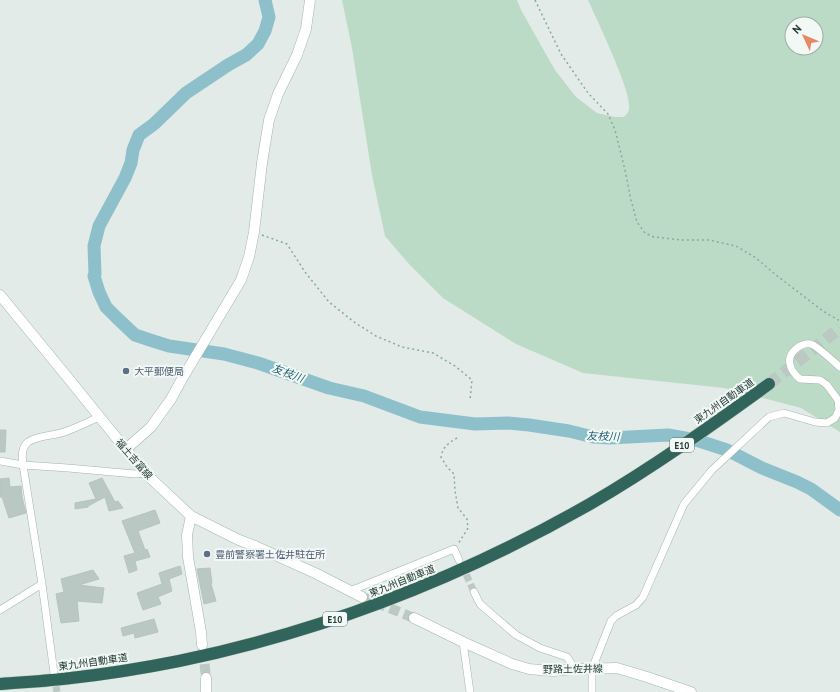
<svg xmlns="http://www.w3.org/2000/svg" width="840" height="692" viewBox="0 0 840 692" font-family="'PT Sans','Noto Sans JP',sans-serif">
<style>
.green{fill:#bcdbc6;fill-rule:evenodd}
.lines{fill:none;stroke-linecap:round;stroke-linejoin:round}
.river{stroke:#8ec0cc;stroke-width:13}
.building{fill:#bac8c3;stroke:#b5c4be}
.street-tunnel{stroke:#bcc8c3;stroke-width:7;stroke-dasharray:7 3.5;stroke-linecap:butt}
.secondary-tunnel{stroke:#bcc8c3;stroke-width:10;stroke-dasharray:10 5;stroke-linecap:butt}
.highway-tunnel{stroke:#bcc8c3;stroke-width:12;stroke-dasharray:12 6;stroke-linecap:butt}
.street-casing{stroke:#a5b3ae;stroke-width:8}
.secondary-casing{stroke:#a1b6af;stroke-width:11}
.highway-casing{stroke:#c1c8c6;stroke-width:13}
.path{stroke:#85aca1;stroke-width:1.5;stroke-dasharray:2 3;stroke-linecap:butt}
.street{stroke:#fff;stroke-width:7}
.secondary{stroke:#fff;stroke-width:10}
.highway{stroke:#31655c;stroke-width:12}
.service-dot{fill:#5c6f8a;stroke:#f2f8f5;stroke-width:1.5}
.labels{text-anchor:middle;dominant-baseline:central;stroke-width:4;stroke-linejoin:round;paint-order:stroke}
.shield{fill:#f2f8f5;stroke:#61746f;stroke-width:1}
.shield-label{font-size:9px;font-weight:bold;fill:#233b35}
.service-label{font-size:10px;fill:#4e5e75;stroke:#f2f8f5;text-anchor:start}
.street-label{font-size:10px;fill:#233b35;stroke:#f2f8f5}
.water-label{font-size:11px;font-style:italic;fill:#226272;stroke:#f2f8f5}
</style>
<rect width="100%" height="100%" fill="#e2ebe7"/>
<path class="green" d="M342 0H517L521 10 555 70 576 97 597 113 615 117H624C626 115 629 112 629 109 633 94 596 18 588 0H840V432L801 408 724 388 583 373 516 344 443 298 409 264 385 236 372 175 352 48ZM792 24H816V48H792Z"/>
<g class="lines">
<path class="river" d="M265 0 269 17 265 31 258 44 246 55 228 65 186 93 154 124 139 135 133 150 131 163 125 178 99 226 94 246 95 274 94 276 99 292 106 307 116 317 135 335 153 341 169 346 224 354 258 363 329 388 364 396 420 417 475 424 508 423 529 425 569 431 593 437 610 438 668 435 696 440 727 450 762 468 797 482 811 489 840 510"/>
</g>
<path class="building" d="M0 430H6L5 452H0Z
M9 478 10 487 21 486 22 497 26 513 9 518 2 497H0V479Z
M102 478 115 502 118 501 123 508 109 511 105 497 88 506V507L75 509V503L96 499 89 483Z
M155 510 160 523 138 531 145 550 147 549 150 557 135 561 137 570 129 573 124 556 135 553 122 521Z
M180 566 182 574 169 579 172 591 158 597 161 604 143 610 137 593 162 584 159 573Z
M210 568 212 583 211 584 216 601 204 604 197 569Z
M93 570 99 579 79 585 104 588 102 603 77 601 79 621 61 623 56 594 64 592 61 579Z
M154 619 158 632 135 638 134 633 123 636 121 628Z"/>
<g class="lines">
<path class="street-tunnel" d="M462 565 474 592
M54 676 57 692"/>
<path class="secondary-tunnel" d="M362 597 414 618
M203 649 206 678"/>
<path class="highway-tunnel" d="M769 384 840 328"/>
<defs>
<path id="street" d="M0 461 23 465 68 468 135 474 145 473
M350 591 454 549 459 560
M474 592 480 604 516 635 540 648 567 657 575 669
M0 610 42 584
M463 642 470 692
M54 673 42 584 23 465C22 457 21 448 28 442 38 435 56 436 67 431 78 427 88 422 99 417
M592 692V669L611 621 616 616 636 605 643 597 684 504 712 470 769 417 784 413 815 422 827 423 835 418 839 410 838 400 827 385 820 380 800 379C795 375 791 371 790 364 787 353 801 342 811 344 817 346 834 362 840 367"/>
<path id="secondary" d="M0 295 64 373 145 473 191 516 187 535 188 557 201 632 202 645
M126 449 151 427 171 399 182 379 241 280 249 257 254 232 262 163 269 120 278 94 297 55 306 29 310 0
M191 516 239 540 255 546 315 573 362 597
M414 618 463 642 512 664 529 669 553 671 575 669 617 668 647 677 691 692
M206 692V678"/>
<path id="highway" d="M0 684C24 682 48 681 71 678 107 674 144 668 179 661 324 631 462 577 590 504 652 468 711 426 769 384"/>
</defs>
<use href="#street" class="street-casing"/>
<use href="#secondary" class="secondary-casing"/>
<use href="#highway" class="highway-casing"/>
<path class="path" d="M535 0 561 54 588 93 608 114 615 130 625 170 631 200 637 222 645 233 654 237 682 240H709L736 246 756 258 776 275 823 311 840 321
M262 235 287 244 305 272 329 302 354 322 376 336 402 347 433 353 455 366 472 380 470 400
M457 438C449 443 443 446 441 457L447 467 454 474 455 491 458 508 467 519 468 528 458 544"/>
<use href="#street" class="street"/>
<use href="#secondary" class="secondary"/>
<use href="#highway" class="highway"/>
</g>
<g class="service-dot">
<circle cx="126" cy="371" r="4"/>
<circle cx="207" cy="554" r="4"/>
</g>
<g class="labels">
<g class="shield">
<rect x="670" y="438" width="24" height="14" rx="3"/>
<rect x="323" y="612" width="24" height="14" rx="3"/>
</g>
<g class="shield-label">
<text x="682" y="445">E10</text>
<text x="335" y="619">E10</text>
</g>
<g class="service-label">
<text x="134" y="371">大平郵便局</text>
<text x="215" y="554">豊前警察署土佐井駐在所</text>
</g>
<g class="street-label">
<text transform="translate(724 401) rotate(-35)">東九州自動車道</text>
<text transform="translate(134 459) rotate(49)">福土吉富線</text>
<text transform="translate(402 581) rotate(-22)">東九州自動車道</text>
<text transform="translate(93 662) rotate(-8)">東九州自動車道</text>
<text transform="translate(573 669) rotate(-1)">野路土佐井線</text>
</g>
<g class="water-label">
<text transform="translate(288 373) rotate(20)">友枝川</text>
<text transform="translate(603 436) rotate(2)">友枝川</text>
</g>
</g>
<g transform="translate(804 36) rotate(314)"><circle r="19" fill="#f2f8f5" stroke="#9faca8"/>
<path d="M0-3L7 15L0 10L-7 15Z" fill="#e88963"/>
<text y="-6" font-size="11" font-weight="bold" text-anchor="middle" fill="#233b35">N</text>
</g>
</svg>
